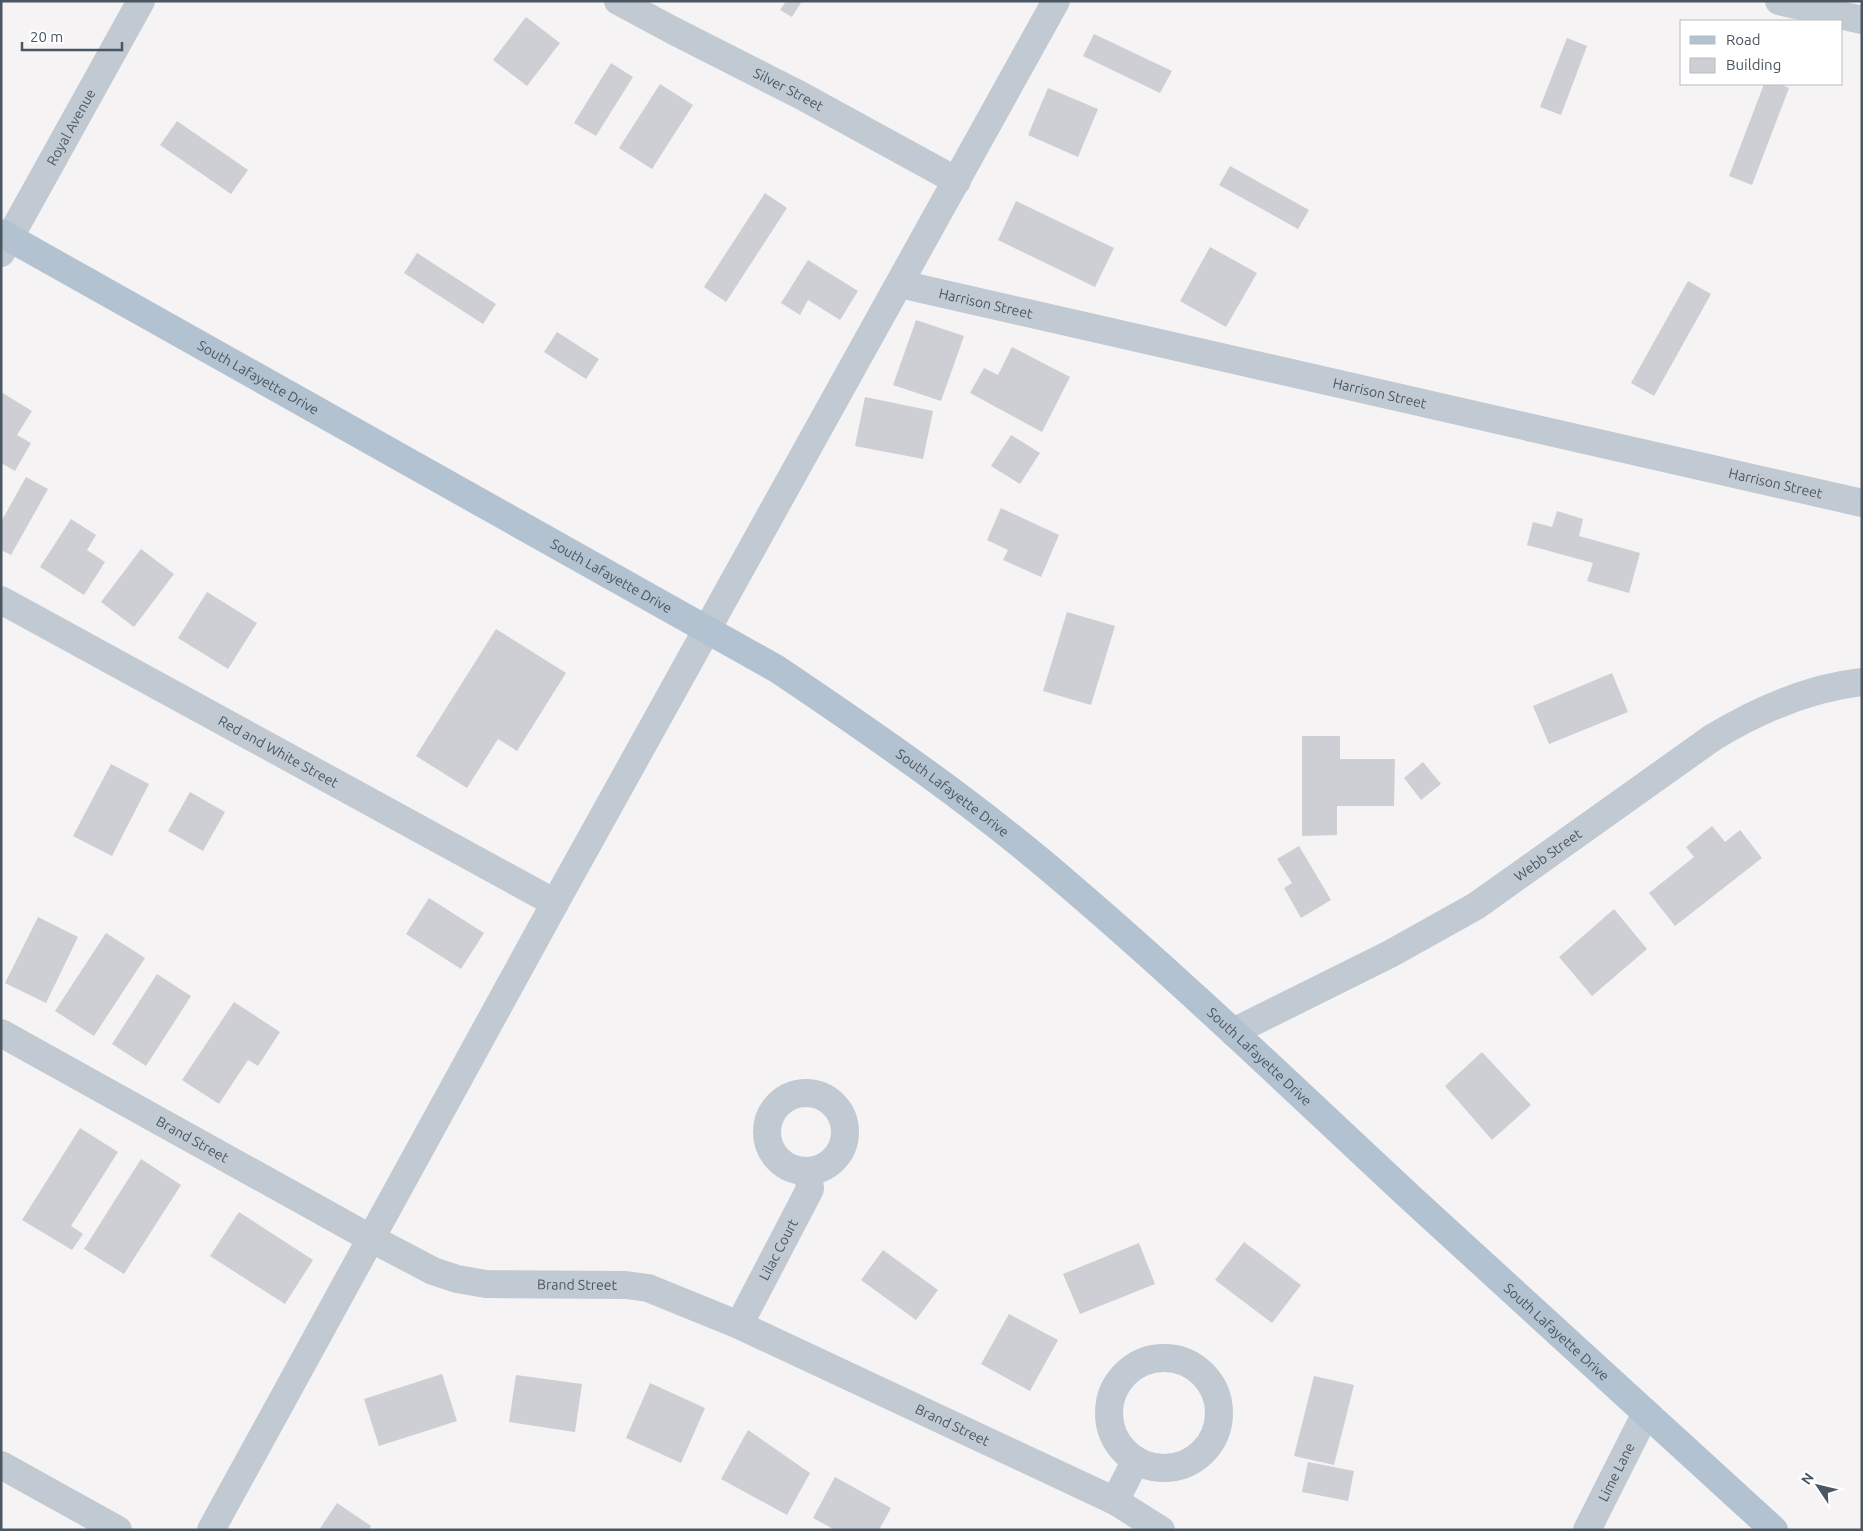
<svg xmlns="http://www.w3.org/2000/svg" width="1863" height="1531" viewBox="0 0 1863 1531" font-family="Ubuntu,sans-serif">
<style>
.building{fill:#cdcfd5}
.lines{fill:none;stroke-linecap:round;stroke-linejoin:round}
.minor{stroke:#c1cad2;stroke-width:28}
.primary{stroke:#b3c2d1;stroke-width:28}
.labels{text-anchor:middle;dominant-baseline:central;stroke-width:4;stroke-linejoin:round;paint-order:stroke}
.street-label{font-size:14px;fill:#4a5661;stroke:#fff}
</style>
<rect width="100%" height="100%" fill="#f5f3f3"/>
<path class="building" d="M786 1H802L792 17 780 10Z
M526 17 560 43 527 86 493 60Z
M1094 34 1172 71 1160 93 1083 56Z
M1567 38 1587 46 1561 115 1540 107Z
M611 63 633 77 596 136 574 123Z
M660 84 693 105 652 169 619 148Z
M1764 84H1779L1789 88 1752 185 1729 176Z
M1048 88 1098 109 1078 157 1028 135Z
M177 121 248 170 231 194 160 145Z
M1230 166 1309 210 1298 229 1219 185Z
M765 193 787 208 726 302 704 287Z
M1016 201 1114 248 1095 287 998 240Z
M1210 247 1257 273 1226 327 1180 301Z
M417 253 496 304 483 324 404 273Z
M808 260 858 291 840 320 808 300 800 315 781 303Z
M1688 281 1711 294 1654 396 1631 383Z
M916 320 964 336 941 401 893 385Z
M557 332 599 359 586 379 544 352Z
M1012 347 1070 377 1042 432 970 393 984 368 998 375Z
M1 392 32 411 17 435 31 443 15 471 3 464 1 467Z
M865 397 933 411 923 459 855 446Z
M1011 435 1040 453 1020 484 991 466Z
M26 477 48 489 11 555 1 550V522Z
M1001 508 1059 535 1041 577 1003 560 1008 550 987 540Z
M1557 511 1583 519 1579 536 1640 553 1629 593 1587 581 1593 563 1527 545 1533 522 1552 527Z
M71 519 96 535 87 550 105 562 84 595 40 567Z
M141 549 174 574 134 627 101 602Z
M207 592 257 623 228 669 178 638Z
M1067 612 1115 626 1091 705 1043 691Z
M496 629 566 673 517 751 498 739 467 788 416 756Z
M1612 673 1628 712 1549 744 1533 706Z
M1302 736H1340V759H1395L1394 806H1337V835L1302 836Z
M1423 762 1441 784 1421 800 1404 778Z
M111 764 149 784 112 856 73 836Z
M190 792 225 812 203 851 168 831Z
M1712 826 1725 842 1740 830 1762 858 1675 926 1649 893 1694 857 1686 847Z
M1299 846 1331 900 1301 918 1284 888 1292 883 1277 859Z
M429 898 484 933 461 969 406 934Z
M1614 909 1647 949 1592 996 1559 957Z
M38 917 78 937 46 1003 5 983Z
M106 933 145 958 94 1036 55 1011Z
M157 974 191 996 146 1066 112 1044Z
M234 1002 280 1032 258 1066 248 1060 219 1104 182 1080Z
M1482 1052 1531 1105 1492 1140 1445 1086Z
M80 1128 118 1152 71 1226 83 1234 72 1250 22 1220Z
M141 1159 181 1185 124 1274 84 1249Z
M239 1212 313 1260 285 1304 210 1256Z
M1244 1242 1301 1285 1272 1323 1215 1280Z
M1139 1243 1155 1284 1080 1314 1063 1274Z
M883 1250 938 1290 916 1320 861 1280Z
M1009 1314 1058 1340 1030 1391 981 1364Z
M442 1374 457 1421 379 1446 364 1399Z
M516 1375 582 1384 575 1432 509 1422Z
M1314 1376 1354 1385 1334 1465 1294 1456Z
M650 1383 705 1408 681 1463 626 1438Z
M748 1430 810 1473 787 1515 721 1479Z
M1308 1462 1354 1471 1348 1501 1302 1492Z
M835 1477 891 1508 879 1530H835L813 1518Z
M337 1503 371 1526 369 1530H319Z"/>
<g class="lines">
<g class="minor">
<path id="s1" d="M618 1 672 30 800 95 957 181"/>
<path d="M1779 1 1862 20"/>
<path id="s2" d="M1 253 141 1"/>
<path id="s3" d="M900 284 1862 503"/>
<path id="s4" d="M1 600 555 903"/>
<path id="s5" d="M1233 1032 1390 954 1476 906 1712 738C1758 710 1809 688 1862 682"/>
<path id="s6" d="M1 1033 370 1238 433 1271 457 1279 486 1284 626 1285 648 1288 739 1325 1115 1501 1161 1530"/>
<circle cx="806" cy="1132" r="39"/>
<path id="s7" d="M739 1325 810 1189 808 1172"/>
<circle cx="1164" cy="1413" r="55"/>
<path d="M1 1465 118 1530"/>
<path d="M1115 1501 1136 1460"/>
<path d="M211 1530 555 903 1056 1"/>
<path id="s8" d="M1587 1530 1646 1413"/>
</g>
<path class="primary" id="s9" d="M1 233 777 669C878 737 978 806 1070 886 1187 986 1299 1094 1412 1199 1532 1310 1653 1420 1774 1530"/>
</g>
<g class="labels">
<g class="street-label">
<text stroke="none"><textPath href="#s1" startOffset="192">Silver Street</textPath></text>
<text stroke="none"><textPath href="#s2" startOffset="144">Royal Avenue</textPath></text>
<text stroke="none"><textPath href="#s3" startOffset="88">Harrison Street</textPath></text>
<text stroke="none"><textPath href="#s9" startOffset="295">South Lafayette Drive</textPath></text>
<text stroke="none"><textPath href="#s3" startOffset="492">Harrison Street</textPath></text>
<text stroke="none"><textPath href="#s3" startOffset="898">Harrison Street</textPath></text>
<text stroke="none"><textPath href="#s9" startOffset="700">South Lafayette Drive</textPath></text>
<text stroke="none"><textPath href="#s4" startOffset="316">Red and White Street</textPath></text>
<text stroke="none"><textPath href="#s9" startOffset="1105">South Lafayette Drive</textPath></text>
<text stroke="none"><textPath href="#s5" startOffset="362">Webb Street</textPath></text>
<text stroke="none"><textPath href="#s9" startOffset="1510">South Lafayette Drive</textPath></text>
<text stroke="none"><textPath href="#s6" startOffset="219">Brand Street</textPath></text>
<text stroke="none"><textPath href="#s7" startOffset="85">Lilac Court</textPath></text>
<text stroke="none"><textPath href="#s6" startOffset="639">Brand Street</textPath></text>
<text stroke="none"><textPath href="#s9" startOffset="1915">South Lafayette Drive</textPath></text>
<text stroke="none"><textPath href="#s6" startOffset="1044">Brand Street</textPath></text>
<text stroke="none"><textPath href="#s8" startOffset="65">Lime Lane</textPath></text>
</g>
</g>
<rect width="1863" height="1531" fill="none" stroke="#4a5661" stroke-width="5"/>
<rect x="1680" y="20" width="162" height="65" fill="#ffffff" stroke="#b7bbc0"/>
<rect x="1690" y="36" width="25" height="8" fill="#b3c2d1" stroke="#b7bbc0"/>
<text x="1726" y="45" font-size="15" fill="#4a5661">Road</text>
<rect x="1690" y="58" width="25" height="15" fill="#cdcfd5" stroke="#b7bbc0"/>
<text x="1726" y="70" font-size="15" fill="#4a5661">Building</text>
<g transform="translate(1818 1486) rotate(305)" stroke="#ffffff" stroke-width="4" paint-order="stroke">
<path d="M0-4L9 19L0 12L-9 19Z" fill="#4a5661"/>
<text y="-8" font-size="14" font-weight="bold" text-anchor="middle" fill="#4a5661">N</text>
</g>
<path d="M22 42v8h100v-8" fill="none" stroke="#4a5661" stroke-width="2.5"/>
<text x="30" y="42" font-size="15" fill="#4a5661" stroke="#ffffff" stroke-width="4" paint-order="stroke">20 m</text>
</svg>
